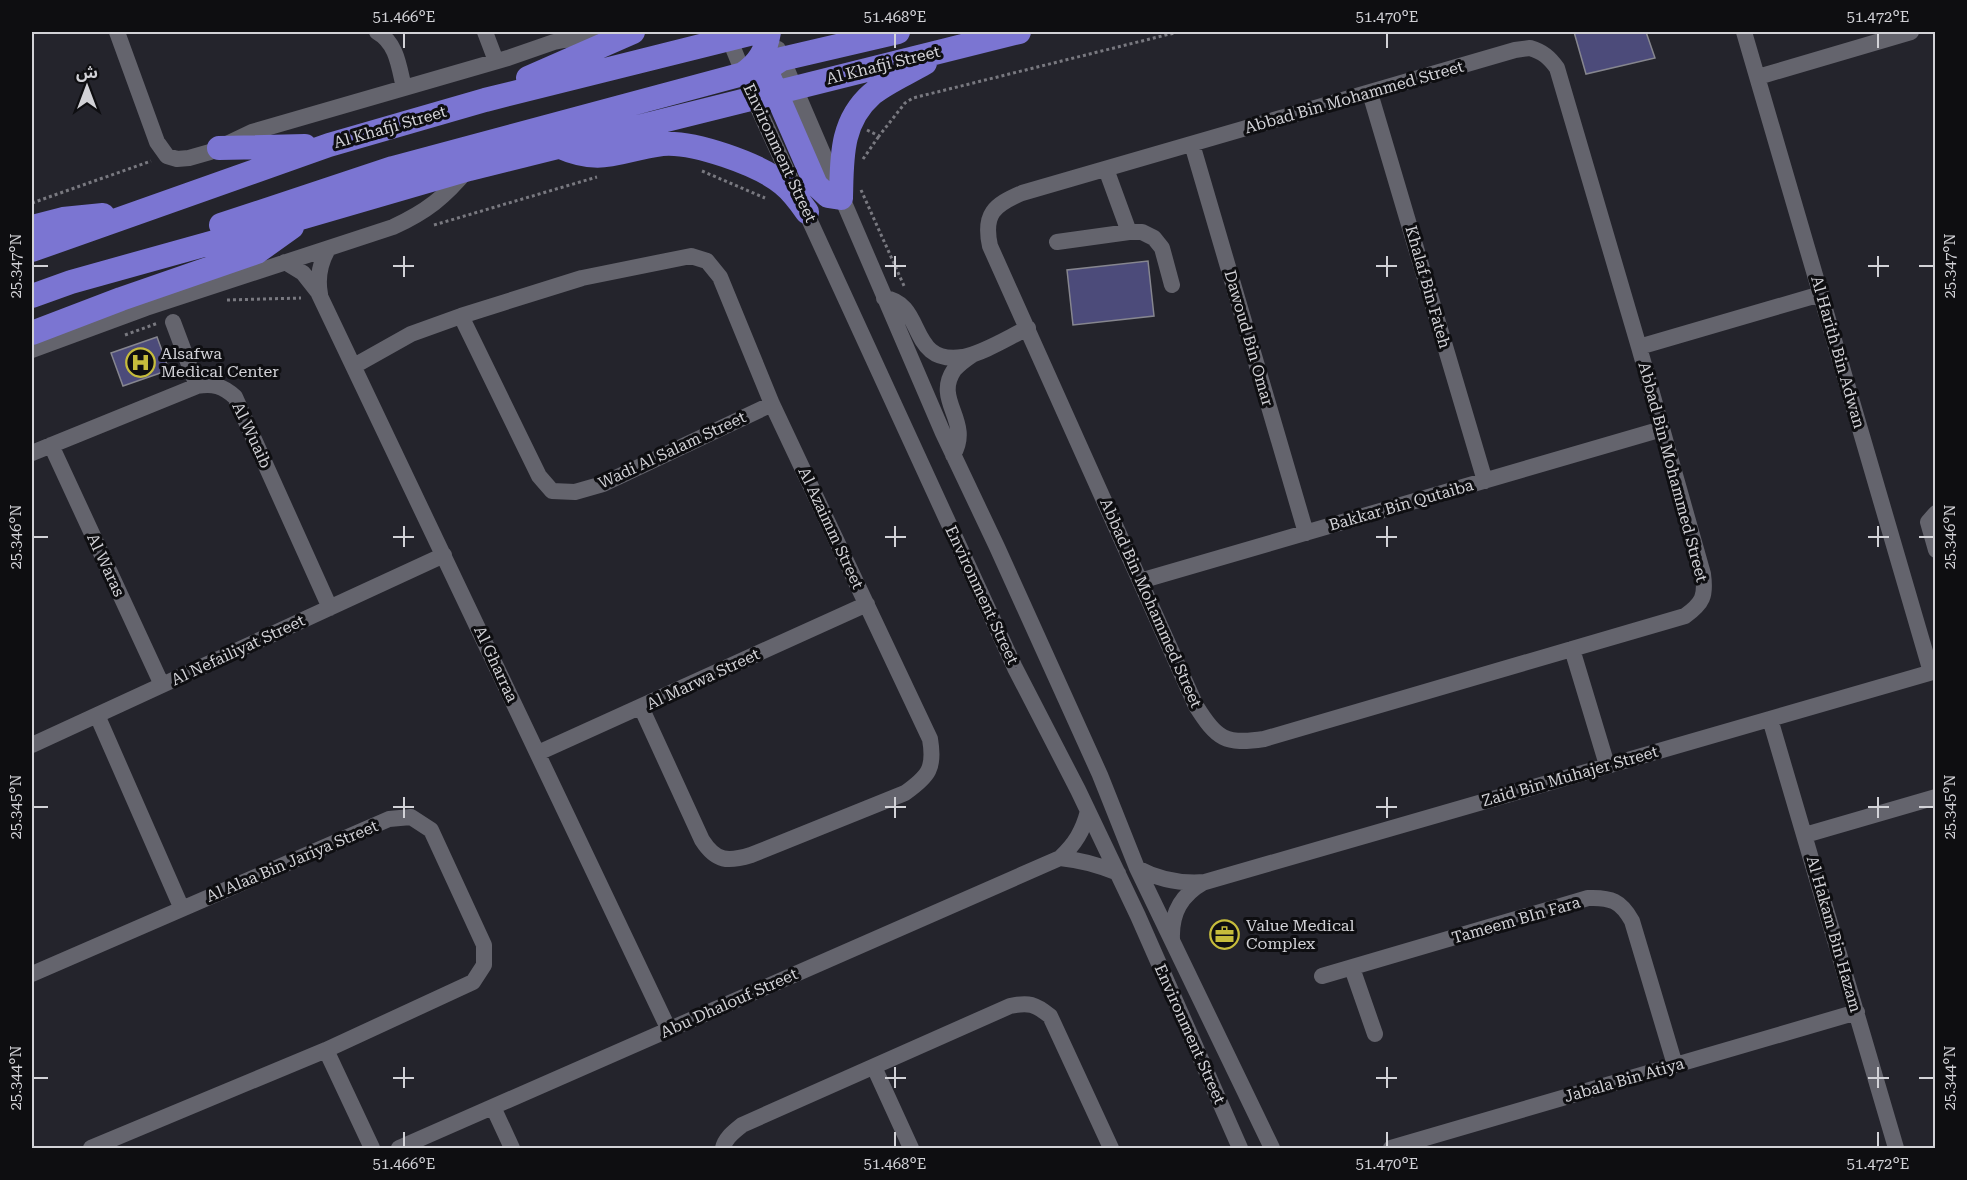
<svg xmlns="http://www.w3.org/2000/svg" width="1967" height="1180" viewBox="0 0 1967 1180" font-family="'Roboto Serif','Noto Sans Arabic',serif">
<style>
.building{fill:#4c4b7a;stroke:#86868f;stroke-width:1.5}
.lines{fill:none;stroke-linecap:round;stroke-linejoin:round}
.path{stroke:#797980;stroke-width:3;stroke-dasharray:3 3;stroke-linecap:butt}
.minor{stroke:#64646d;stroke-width:16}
.highway{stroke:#7b75d2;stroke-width:24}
.ticks{fill:none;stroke:#d2d2d7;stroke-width:2}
.labels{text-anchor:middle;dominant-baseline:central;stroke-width:6;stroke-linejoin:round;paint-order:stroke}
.street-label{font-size:16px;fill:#d2d2d7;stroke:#0e0e11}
.poi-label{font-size:16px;fill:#d2d2d7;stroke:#0e0e11;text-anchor:start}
.neatline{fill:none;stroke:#d2d2d7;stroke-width:2}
.ticks-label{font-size:15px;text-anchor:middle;fill:#d2d2d7}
</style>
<rect width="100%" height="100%" fill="#24242c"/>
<path class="building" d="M1574 32H1646L1655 58 1586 74Z
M1148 261 1154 316 1073 325 1067 270Z
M157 337 169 370 123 386 111 353Z"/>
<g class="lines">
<path class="path" d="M867 130 879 136 905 103 913 98 1178 32
M863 159 879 136
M702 171 765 198
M861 190 905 288
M32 203 151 161
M434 225 597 177
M227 300 301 298
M125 335 158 323"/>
<path class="minor" d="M117 32 157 142 167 156 177 159 189 158 210 152 252 132 508 58 554 42 564 40 584 39 604 44
M377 32C397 43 399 67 404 88
M485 32 496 61
M1744 32 1931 672
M729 38 753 97 1015 668 1078 790 1138 916 1240 1148
M1530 48C1543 52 1549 57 1557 68L1639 347 1703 574C1706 596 1703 603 1685 616L1264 739C1225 745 1217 739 1196 706L990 246C983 214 994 205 1022 193L1515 50Z
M778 49 943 433 997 547 1100 775 1137 868 1272 1148
M1758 77 1911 32
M1370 93 1485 481
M1192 144 1306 533
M1106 169 1129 232
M1057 242 1129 232H1142L1154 238 1162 248 1172 285
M285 262 303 273 318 292 669 1030
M320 294C317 278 320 263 328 249
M884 298C926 303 907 366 963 357 984 353 1009 337 1028 328
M461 316 539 476 552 491 575 492 603 484 772 404
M173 322 197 386
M1639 347 1821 294
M32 350 146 308 393 227C426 212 445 197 468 169
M354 366 411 334 461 316 582 278 691 256 707 261 720 277 772 404 930 739C935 768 929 776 905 793L751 855C728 862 716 862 702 840L641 707
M51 445 162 685
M32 453 197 386C213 383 223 386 235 397L330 608
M953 455C973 421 933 401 954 370 959 364 966 359 972 355
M1936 513 1928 522 1936 550
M1140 581 1662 429
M1572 649 1607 765
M97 715 182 909
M1770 719 1896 1148
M32 745 444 555
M538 753 867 604
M1805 835 1936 797
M1060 858C1081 860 1099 865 1118 873
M1137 868C1159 880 1180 884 1205 882L1936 671
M1172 939C1171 913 1181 895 1204 882
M1352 968 1375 1034
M32 974 389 819 411 817 431 830 484 945V965L473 982 326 1050 91 1148
M1322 976 1588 898C1611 897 1621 901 1632 921L1675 1065
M326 1050 372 1148
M874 1067 911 1148
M493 1107 512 1148
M399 1148 1060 858C1075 844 1083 831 1088 811
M723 1148C725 1138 734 1132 742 1125L1010 1006C1029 1002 1035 1004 1050 1016L1111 1148
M1391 1148 1857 1012"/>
<path class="highway" d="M528 78 633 32
M770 79 816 185 828 196 841 198C842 159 840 122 872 94 887 82 908 73 925 63
M756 86C763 73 770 66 782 59L898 32
M558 146C603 166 618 150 662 144 693 141 759 164 783 184 793 192 800 202 807 212
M219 148 305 146
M221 225 393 168 743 74C759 63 766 51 769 32
M32 227 63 219 103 215
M32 250 329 145 485 100 757 32
M32 296 71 282 304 217 469 169 1019 32
M32 333 121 299 257 252 292 227"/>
</g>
<path class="ticks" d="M404 33V48M895 33V48M1387 33V48M1878 33V48M404 256V277M895 256V277M1387 256V277M1878 256V277M33 266H48M393 266H414M885 266H906M1376 266H1397M1868 266H1889M1919 266H1934M404 526V547M895 526V547M1387 526V547M1878 526V547M33 537H48M393 537H414M885 537H906M1376 537H1397M1868 537H1889M1919 537H1934M404 797V818M895 797V818M1387 797V818M1878 797V818M33 807H48M393 807H414M885 807H906M1376 807H1397M1868 807H1889M1919 807H1934M404 1067V1088M895 1067V1088M1387 1067V1088M1878 1067V1088M33 1078H48M393 1078H414M885 1078H906M1376 1078H1397M1868 1078H1889M1919 1078H1934M404 1132V1147M895 1132V1147M1387 1132V1147M1878 1132V1147"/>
<defs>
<symbol id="hospital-ring" viewBox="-11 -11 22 22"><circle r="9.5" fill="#0e0e11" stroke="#c6bc3c" stroke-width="1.5"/><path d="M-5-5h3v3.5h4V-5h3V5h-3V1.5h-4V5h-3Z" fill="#c6bc3c"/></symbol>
<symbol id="office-ring" viewBox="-11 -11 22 22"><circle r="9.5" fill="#0e0e11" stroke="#c6bc3c" stroke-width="1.5"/><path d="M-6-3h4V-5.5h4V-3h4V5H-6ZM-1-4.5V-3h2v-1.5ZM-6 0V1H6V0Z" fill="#c6bc3c"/></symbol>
</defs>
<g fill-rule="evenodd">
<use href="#hospital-ring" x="124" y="346" width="33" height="33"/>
<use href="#office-ring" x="1208" y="918" width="33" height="33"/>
</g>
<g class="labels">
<g class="street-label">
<text transform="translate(883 65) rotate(-14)">Al Khafji Street</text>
<text transform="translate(1354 97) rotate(-16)">Abbad Bin Mohammed Street</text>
<text transform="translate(390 127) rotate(-16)">Al Khafji Street</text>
<text transform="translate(780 153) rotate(65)">Environment Street</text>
<text transform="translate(1428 287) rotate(74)">Khalaf Bin Fateh</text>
<text transform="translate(1249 338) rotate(74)">Dawoud Bin Omar</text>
<text transform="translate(1838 352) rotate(74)">Al Harith Bin Adwan</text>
<text transform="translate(252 435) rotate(65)">Al Wuaib</text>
<text transform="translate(672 450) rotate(-25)">Wadi Al Salam Street</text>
<text transform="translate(1673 472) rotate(75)">Abbad Bin Mohammed Street</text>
<text transform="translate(1401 505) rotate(-16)">Bakkar Bin Qutaiba</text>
<text transform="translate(831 528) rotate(65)">Al Azaimm Street</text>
<text transform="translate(106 565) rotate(65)">Al Waras</text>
<text transform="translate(982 595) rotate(65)">Environment Street</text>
<text transform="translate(1151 603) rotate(66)">Abbad Bin Mohammed Street</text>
<text transform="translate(238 650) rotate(-25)">Al Nefailiyat Street</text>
<text transform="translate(496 664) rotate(65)">Al Gharraa</text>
<text transform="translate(703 679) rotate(-25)">Al Marwa Street</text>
<text transform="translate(1570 776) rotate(-16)">Zaid Bin Muhajer Street</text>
<text transform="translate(292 861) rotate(-23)">Al Alaa Bin Jariya Street</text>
<text transform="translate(1516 920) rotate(-16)">Tameem BIn Fara</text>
<text transform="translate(1834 934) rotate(74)">Al Hakam Bin Hazam</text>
<text transform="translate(729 1003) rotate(-24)">Abu Dhalouf Street</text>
<text transform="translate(1190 1034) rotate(66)">Environment Street</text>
<text transform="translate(1624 1080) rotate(-16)">Jabala Bin Atiya</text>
</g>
<g class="poi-label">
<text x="161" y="353">Alsafwa<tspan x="161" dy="18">Medical Center</tspan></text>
<text x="1246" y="925">Value Medical<tspan x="1246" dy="18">Complex</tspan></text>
</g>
</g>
<rect width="1967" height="1180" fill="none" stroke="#0e0e11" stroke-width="66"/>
<g transform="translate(87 87)" stroke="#0e0e11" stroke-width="4.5" paint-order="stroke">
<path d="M0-4.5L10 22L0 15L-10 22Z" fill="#d2d2d7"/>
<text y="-9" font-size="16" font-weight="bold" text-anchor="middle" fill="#d2d2d7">ش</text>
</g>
<rect x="33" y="33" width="1901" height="1114" class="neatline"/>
<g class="ticks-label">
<text x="404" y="22">51.466°E</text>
<text x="895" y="22">51.468°E</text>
<text x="1387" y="22">51.470°E</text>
<text x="1878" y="22">51.472°E</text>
<text transform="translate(16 266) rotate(-90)" y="5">25.347°N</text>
<text transform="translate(1950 266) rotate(-90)" y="5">25.347°N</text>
<text transform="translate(16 537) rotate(-90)" y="5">25.346°N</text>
<text transform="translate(1950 537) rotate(-90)" y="5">25.346°N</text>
<text transform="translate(16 807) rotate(-90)" y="5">25.345°N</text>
<text transform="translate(1950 807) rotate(-90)" y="5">25.345°N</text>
<text transform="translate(16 1078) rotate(-90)" y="5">25.344°N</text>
<text transform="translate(1950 1078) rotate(-90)" y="5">25.344°N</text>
<text x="404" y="1169">51.466°E</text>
<text x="895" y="1169">51.468°E</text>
<text x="1387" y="1169">51.470°E</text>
<text x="1878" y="1169">51.472°E</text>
</g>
</svg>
